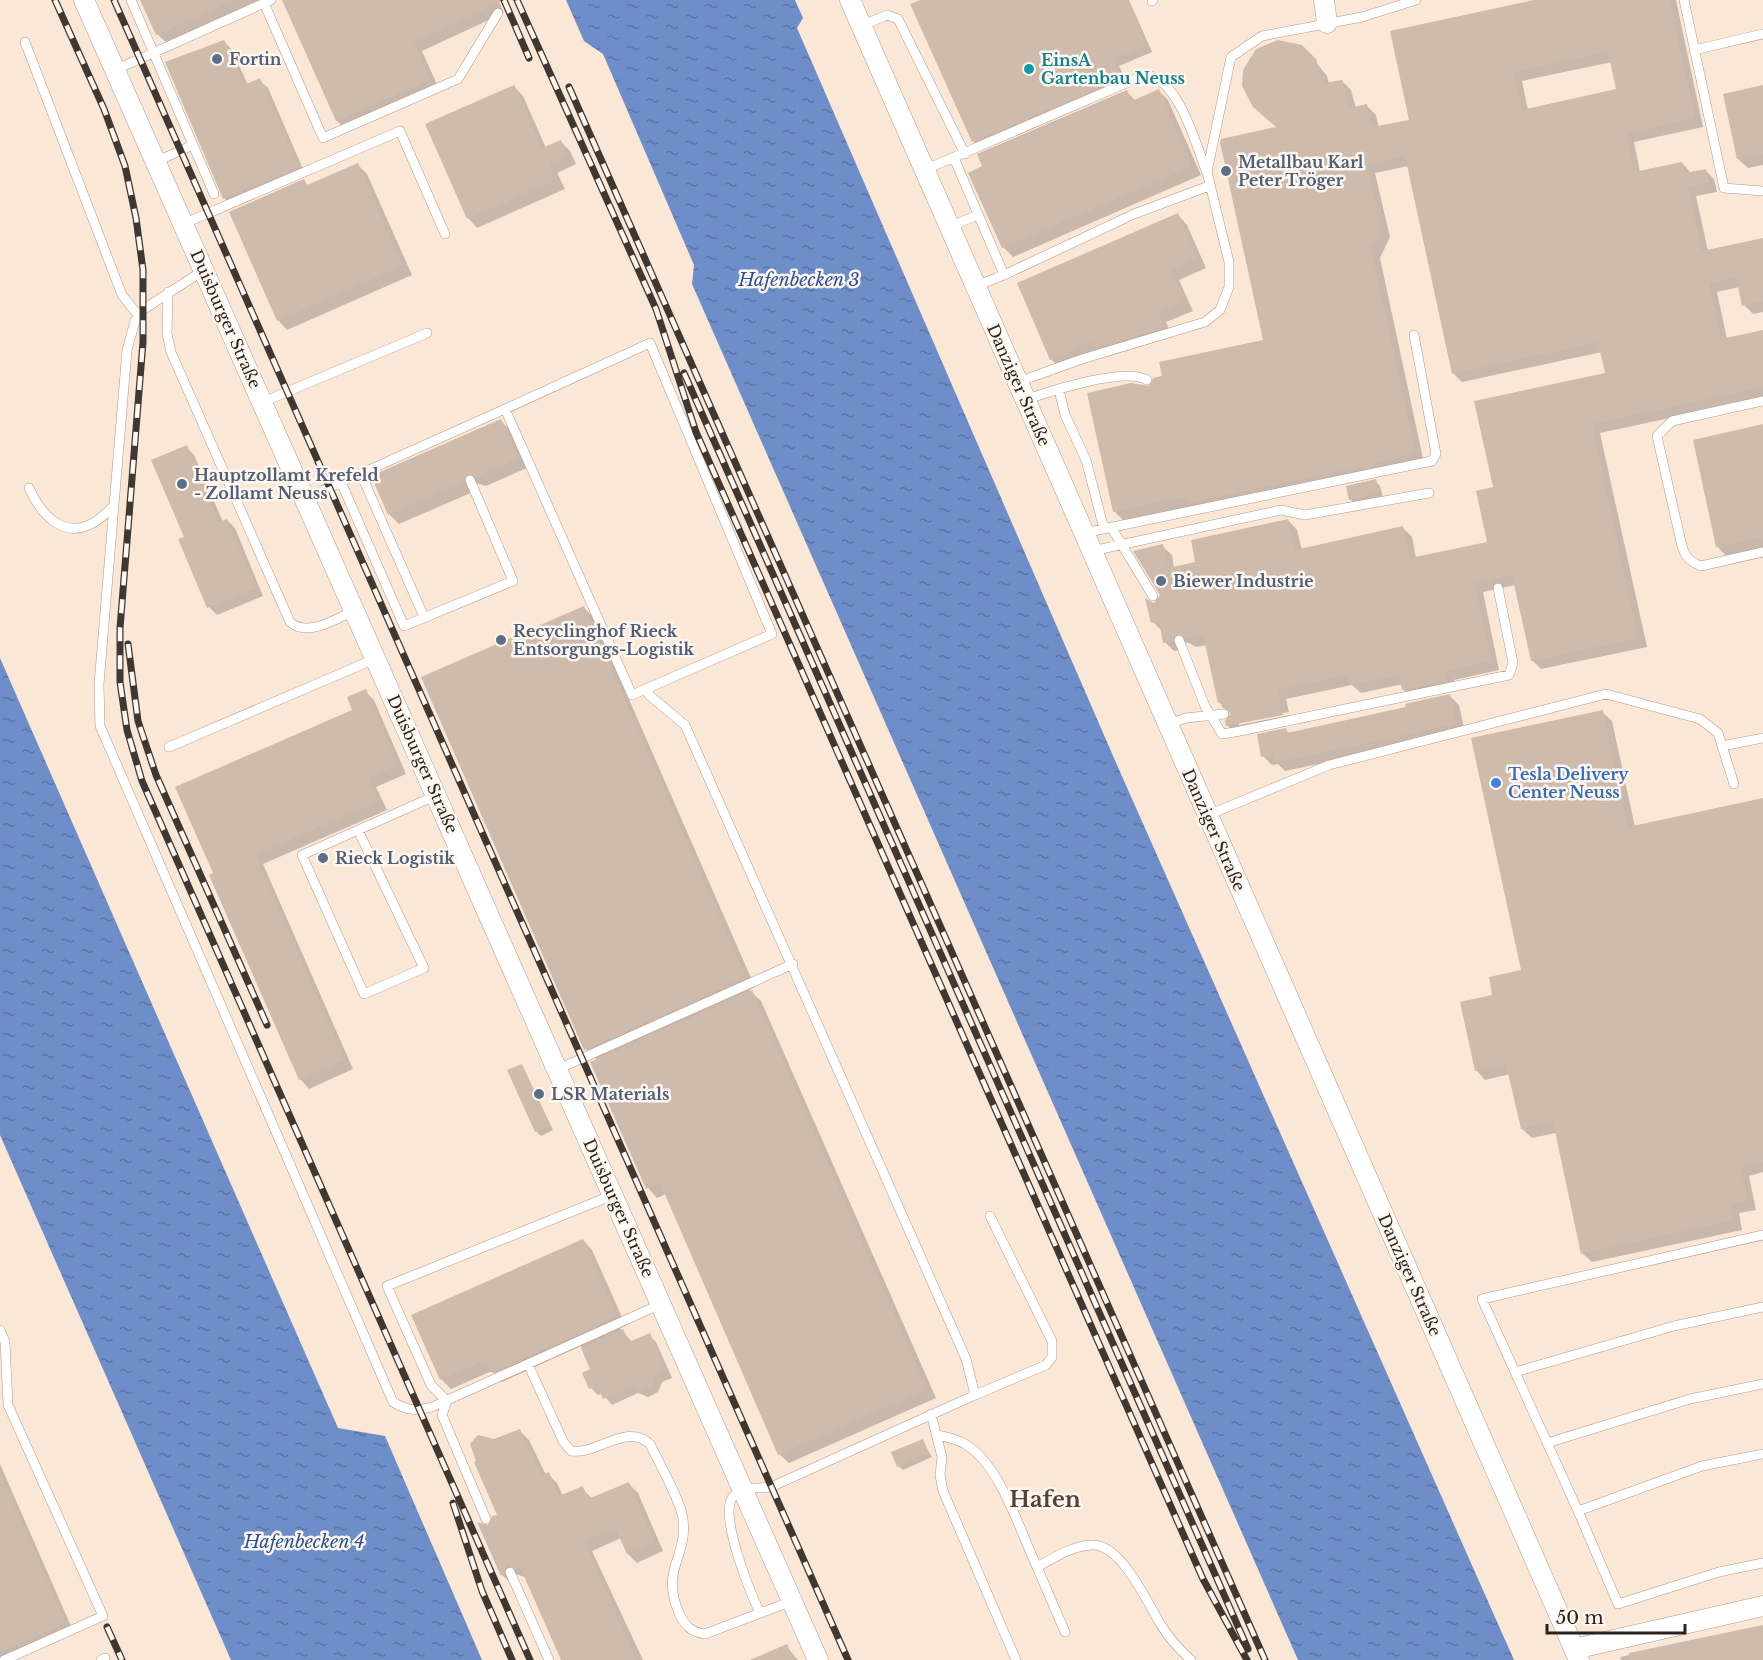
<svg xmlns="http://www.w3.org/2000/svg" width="1763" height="1660" viewBox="0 0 1763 1660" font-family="'Libre Baskerville',serif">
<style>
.water{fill:url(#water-ripples)}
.shadow{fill:#0003;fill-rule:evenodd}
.building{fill:#cebbab;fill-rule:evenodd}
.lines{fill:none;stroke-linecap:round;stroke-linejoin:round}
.service-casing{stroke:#ad9b8b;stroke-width:10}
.minor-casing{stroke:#ad9b8b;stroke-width:21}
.service{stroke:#fff;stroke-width:9}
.minor{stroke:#fff;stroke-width:20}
.rail-casing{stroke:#403730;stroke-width:7}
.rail{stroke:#fef7f0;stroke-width:4.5;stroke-dasharray:14;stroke-linecap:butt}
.service-dot{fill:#5c6f8a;stroke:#fef7f0;stroke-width:2}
.culture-dot{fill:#0f9aa8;stroke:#fef7f0;stroke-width:2}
.shop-dot{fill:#3f7fe0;stroke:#fef7f0;stroke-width:2}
.labels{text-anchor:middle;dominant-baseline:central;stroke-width:5;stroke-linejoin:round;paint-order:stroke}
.service-label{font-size:16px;font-weight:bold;fill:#4e5e75;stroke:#fef7f0;text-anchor:start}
.culture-label{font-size:16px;font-weight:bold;fill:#0d838f;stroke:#fef7f0;text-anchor:start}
.street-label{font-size:16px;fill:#2a231d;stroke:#fef7f0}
.shop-label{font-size:16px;font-weight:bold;fill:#366cbe;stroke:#fef7f0;text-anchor:start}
.water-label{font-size:18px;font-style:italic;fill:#295199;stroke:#fef7f0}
.district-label{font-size:22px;font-weight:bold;fill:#534335;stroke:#fef7f0}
</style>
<defs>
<pattern id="water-ripples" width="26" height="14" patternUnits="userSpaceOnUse" patternTransform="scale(1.5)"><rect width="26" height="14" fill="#6d8ec9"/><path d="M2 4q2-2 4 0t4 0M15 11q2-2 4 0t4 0" fill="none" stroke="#5a74a3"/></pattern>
</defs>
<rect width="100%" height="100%" fill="#fbe7d6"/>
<path class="water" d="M566 0H795L803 18 797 28 1117 765 1514 1660H1298L692 284 694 265 603 54 584 41Z
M0 658 338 1428 385 1436 482 1660H231L0 1135Z"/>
<path class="shadow" d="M142 0H265L167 43 157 34Z
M284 0H498L504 13 422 51 439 89 347 130 337 121Z
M924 0H1129L1152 52 1119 66 1128 85 980 148 973 141Z
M1541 0H1676L1703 127 1634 142 1640 172 1682 163 1691 173 1705 170 1714 179 1717 192 1696 196 1708 251 1763 239V312L1753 314 1744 305 1740 287 1717 292 1727 339 1763 332V398L1600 433 1647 647 1541 669 1532 660 1516 585 1483 592 1499 670 1454 680 1456 690 1413 699 1404 690 1403 684 1361 693 1352 685 1286 699 1289 712 1239 722V725L1290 715 1292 724 1237 735 1228 726 1231 714 1219 702 1207 645 1196 647 1187 642 1182 650 1174 651 1165 642 1163 632 1153 622 1154 605 1162 595V546L1172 555 1174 568 1197 563 1288 520 1297 530 1302 550 1403 528 1412 537 1416 558 1489 543 1494 488 1607 374 1602 352 1462 382 1453 373 1408 166 1375 173 1390 237 1380 258 1424 463 1199 511 1194 506 1124 521 1115 512 1088 394 1150 388 1264 341 1278 128 1244 70 1251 57 1271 43H1293L1306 50 1327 76 1329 84 1342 81 1351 90 1356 108 1367 106 1376 115 1379 128 1411 121ZM1612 62 1618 90 1528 110 1522 81Z
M224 41 232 50 248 85 259 80 268 88 306 176 233 207 225 199 167 63Z
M514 86 523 96 546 148 561 142 570 151 576 164 557 173 565 189 477 228 468 218Z
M1763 87V165L1748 168 1738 159Z
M1159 91 1168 100 1201 175 1013 257 1003 247 1127 92 1136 101Z
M358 165 367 174 412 275 287 330 278 320 304 181 309 186Z
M1178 215 1187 225 1206 268 1179 280 1193 311 1166 322 1172 337 1106 357 1100 351 1060 368 1051 359Z
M501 421 511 431 527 468 486 486 476 483 473 492 399 524 389 514 373 477Z
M1763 426V548L1726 556 1717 546Z
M186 447 194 455 223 522 227 520 235 528 263 596 217 615 209 607 186 537Z
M1375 481 1380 486 1383 497 1355 503 1350 499Z
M584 608 593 617 755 987 749 990 761 1001 936 1398 789 1463 779 1454 666 1194 657 1198 648 1188 592 1063 597 1060 586 1049Z
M365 691 374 700 406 774 376 787 387 810 263 864 353 1069 309 1089 300 1079 211 876 354 711Z
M1450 696 1459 705 1465 733 1285 771 1278 764 1272 765 1263 756 1286 730 1290 734 1408 709Z
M1602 712 1612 721 1635 827 1763 800V1172L1749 1176 1756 1210 1739 1213 1742 1230 1592 1262 1582 1253 1556 1133 1532 1138 1522 1129 1510 1074 1485 1080 1476 1070 1494 996 1522 971Z
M522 1065 553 1130 541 1136 536 1131Z
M583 1240 592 1250 626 1326 620 1328 632 1342 649 1335 656 1342 672 1378 662 1382 658 1392 648 1397 638 1393 612 1405 602 1393 598 1395 591 1388 592 1370 581 1346 502 1382 492 1371 451 1389 442 1380 413 1316Z
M519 1430 529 1440 546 1475 548 1474 557 1483 563 1496 582 1488 592 1499 628 1483 638 1493 663 1551 637 1563 628 1554 621 1538 592 1551 643 1660H563L527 1578 516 1574 511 1583 502 1575 479 1524 489 1527 499 1516 471 1445 475 1438 482 1436 494 1441Z
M922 1440 932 1457 903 1470 898 1466Z
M0 1464 74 1633 0 1660Z
M1763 1626V1660H1621L1620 1657Z
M786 1646 798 1660H754Z"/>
<path class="building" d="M140 0H235L156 35Z
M282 0H504L414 42 430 80 336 121Z
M920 0H1127L1147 45 1114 59 1122 78 972 142 910 4Z
M1534 0H1670L1695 118 1626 133 1634 172 1682 162 1685 173 1706 169 1709 183 1688 187 1702 251 1763 238V301L1742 306 1736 277 1709 283 1721 339 1763 330V387L1592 424 1638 638 1531 661 1512 575 1475 583 1491 661 1445 671 1447 681 1402 690 1399 675 1350 685 1348 675 1278 690 1283 715 1226 726 1225 721 1231 713 1222 707 1221 702 1218 703 1203 635 1186 639 1177 634 1173 641 1163 643 1159 621 1151 623 1145 598 1154 603 1160 595 1133 551 1163 544 1168 568 1195 562 1191 540 1288 519 1295 550 1403 526 1410 558 1487 542 1476 491 1493 487 1474 401 1605 373 1598 342 1452 374 1405 156 1367 164 1381 227 1371 248 1416 454 1372 463 1373 466 1343 472V470L1189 503 1187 496 1113 512 1087 393 1131 383 1149 386 1153 378 1162 376 1159 362 1263 340 1220 142 1221 139 1276 127 1253 107 1242 86 1243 70 1256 49 1278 40 1302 45 1316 59 1324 83 1342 80 1350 108 1367 104 1372 127 1409 120 1390 31ZM1608 52 1616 89 1522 110 1514 72Z
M224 40 244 85 260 78 299 167 223 199 165 62Z
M514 85 542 148 561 140 568 155 549 164 556 180 467 219 425 124Z
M1763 85V154L1737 159 1723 94Z
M1159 89 1192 166 1002 248 968 173 982 166 977 154 1127 90 1132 101Z
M358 163 403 265 277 321 229 212 304 179 307 185Z
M1178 213 1197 258 1170 270 1184 301 1158 313 1164 327 1095 348 1092 341 1050 360 1017 283Z
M501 419 519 458 476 477 467 474 464 482 388 515 371 476Z
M1763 424V537L1716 547 1693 440Z
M187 445 219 522 227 519 256 588 207 608 178 539 184 537 151 460Z
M1376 479 1379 493 1349 500 1346 486Z
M584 606 746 977 584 1050 421 677Z
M366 689 398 765 368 778 379 801 255 855 345 1060 299 1080 209 875 213 873 175 787 352 710 347 697Z
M1450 694 1456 724 1274 763 1273 755 1261 757 1257 734 1286 728 1287 733 1406 707 1405 704Z
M1603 710 1628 827 1763 798V1162L1740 1167 1748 1200 1730 1204 1734 1220 1581 1254 1553 1122 1521 1129 1506 1064 1475 1071 1460 1002 1492 995 1489 977 1521 970 1471 738Z
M752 990 927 1389 778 1455 660 1183 646 1189 590 1062Z
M522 1064 550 1126 535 1132 507 1070Z
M583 1239 617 1316 491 1373 486 1360 440 1380 411 1315Z
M623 1329 629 1342 650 1333 666 1371 656 1376 652 1385 640 1391 630 1387 603 1399 597 1385 589 1389 582 1373 590 1369 581 1348Z
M520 1429 542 1475 549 1472 559 1496 583 1486 588 1499 629 1482 655 1542 627 1554 615 1528 584 1541 637 1660H561L520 1567 516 1569 507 1566 501 1576 477 1522 488 1525 492 1516 497 1515 474 1462 476 1461 470 1444 478 1435 494 1439Z
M923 1439 929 1453 897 1467 891 1452Z
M0 1473 66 1623 0 1652Z
M1763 1625V1660H1630L1629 1653Z
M787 1644 794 1660H750Z"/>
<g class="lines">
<defs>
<path id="service" d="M131 0 214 194
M1684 0 1724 188 1763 191
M1152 1 1153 0
M264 3 323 138 458 79 498 13
M861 26 887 15 898 19 965 154
M25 42 122 295 138 315
M1694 50 1763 34
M115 70 271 0
M954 158 1004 275
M155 162 193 145
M924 170 1145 75C1178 77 1196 144 1206 171
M183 224 400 131 445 234
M949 227 978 215
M204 270 144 309 135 321 127 350 99 684 100 726 393 1402C407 1411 416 1411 432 1407L661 1304
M975 286 1004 275 1134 214 1209 186
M168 292 167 334 171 352 290 622C308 638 337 618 356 610
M1018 382 1082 359 1205 322 1220 310 1229 287V262L1207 172 1231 57 1262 36 1362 17 1416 0
M1059 390 1065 415 1086 460 1104 529
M1025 400C1050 391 1124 367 1147 380
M1763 401 1672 421 1657 436 1681 542C1684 555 1688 561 1701 566L1763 552
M263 402 427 333
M361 474 424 617
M341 482 404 626 513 581 470 480
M29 488C40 512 61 539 91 524 99 521 107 512 114 506
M306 498 505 409 632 695 772 634 650 343 505 409
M1111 527 1153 596
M1084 533 1432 461 1436 454 1414 335
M1092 551 1281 510 1305 515 1429 493
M1179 640 1205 706 1222 734 1235 732 1509 675 1513 663 1498 588
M648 689 649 695 685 725 966 1359 975 1395 771 1487C759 1488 739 1487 732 1498 720 1518 750 1592 760 1613
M1168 724 1186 718 1224 714
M1722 746 1763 738
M169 747 377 658
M1208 815 1329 765 1606 694 1700 719 1718 733 1734 784
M358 830 424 968 364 994 302 855 437 795
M558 1069 793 964
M1763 1235 1482 1299 1578 1511 1702 1466 1763 1454
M0 1330 5 1342 8 1405 103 1616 4 1660
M528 1364 563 1441 571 1451C598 1455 627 1422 650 1444 659 1463 681 1501 683 1519 688 1558 660 1568 679 1613 685 1626 691 1632 705 1634L792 1601
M1515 1372 1674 1326 1763 1307
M975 1395 1046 1365 1052 1357V1341L990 1216
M931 1414 942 1457 940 1475 943 1491 1016 1660
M938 1435C947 1437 957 1439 965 1444 1000 1464 1020 1531 1037 1567 1054 1558 1071 1546 1092 1545 1121 1543 1148 1604 1161 1625 1169 1638 1180 1650 1191 1660
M1547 1443 1690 1399 1763 1384
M1578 1511 1618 1604 1719 1572 1763 1563
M486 1519 442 1415 447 1401 431 1385 387 1286 613 1195
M1037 1567 1065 1632
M510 1572 549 1660
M101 1660 105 1658"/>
<path id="minor" d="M84 0 818 1660
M850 0 1579 1660
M1324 0 1327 23
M1574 1649 1763 1606"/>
</defs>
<use href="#service" class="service-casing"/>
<use href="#minor" class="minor-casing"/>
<use href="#service" class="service"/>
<use href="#minor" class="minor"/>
<defs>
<path id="rail" d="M55 0 104 109 125 166 136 218 143 270V342L120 628V682L127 730 142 781 530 1660
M114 0 848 1660
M504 0 529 58
M517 0 656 309 696 432 1203 1579 1247 1660
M569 87 1265 1660
M684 373 1248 1649
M128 644 138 721 156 775 267 1025
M453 1503 482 1591 512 1660
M107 1627 122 1660"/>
</defs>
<use href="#rail" class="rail-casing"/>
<use href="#rail" class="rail"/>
</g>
<g class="service-dot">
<circle cx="217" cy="59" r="6"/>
<circle cx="1226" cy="171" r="6"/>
<circle cx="182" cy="484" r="6"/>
<circle cx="1161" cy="581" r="6"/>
<circle cx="501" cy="640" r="6"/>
<circle cx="323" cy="858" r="6"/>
<circle cx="539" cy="1094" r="6"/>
</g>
<circle class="culture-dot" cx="1029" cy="69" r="6"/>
<circle class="shop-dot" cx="1496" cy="783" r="6"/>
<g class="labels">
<g class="service-label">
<text x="229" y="59">Fortin</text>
<text x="1238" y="162">Metallbau Karl<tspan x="1238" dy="18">Peter Tröger</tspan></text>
<text x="194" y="475">Hauptzollamt Krefeld<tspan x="194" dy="18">- Zollamt Neuss</tspan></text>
<text x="1173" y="581">Biewer Industrie</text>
<text x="513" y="631">Recyclinghof Rieck<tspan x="513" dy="18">Entsorgungs-Logistik</tspan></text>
<text x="335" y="858">Rieck Logistik</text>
<text x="551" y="1094">LSR Materials</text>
</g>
<g class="culture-label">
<text x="1041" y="60">EinsA<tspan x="1041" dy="18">Gartenbau Neuss</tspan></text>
</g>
<g class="street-label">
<text transform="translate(226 319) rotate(66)">Duisburger Straße</text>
<text transform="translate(1019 385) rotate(66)">Danziger Straße</text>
<text transform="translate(423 764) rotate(66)">Duisburger Straße</text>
<text transform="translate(1214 830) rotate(66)">Danziger Straße</text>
<text transform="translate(619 1208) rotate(66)">Duisburger Straße</text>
<text transform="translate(1410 1275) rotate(66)">Danziger Straße</text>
</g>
<g class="shop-label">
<text x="1508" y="774">Tesla Delivery<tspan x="1508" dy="18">Center Neuss</tspan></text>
</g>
<g class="water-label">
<text x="799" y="280">Hafenbecken 3</text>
<text x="304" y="1542">Hafenbecken 4</text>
</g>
<g class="district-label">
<text x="1045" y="1499">Hafen</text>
</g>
</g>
<path d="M1547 1624v9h138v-9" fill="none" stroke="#2a231d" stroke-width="3"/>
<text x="1556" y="1624" font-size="18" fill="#2a231d" stroke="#fef7f0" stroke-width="4.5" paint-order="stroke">50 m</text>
</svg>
